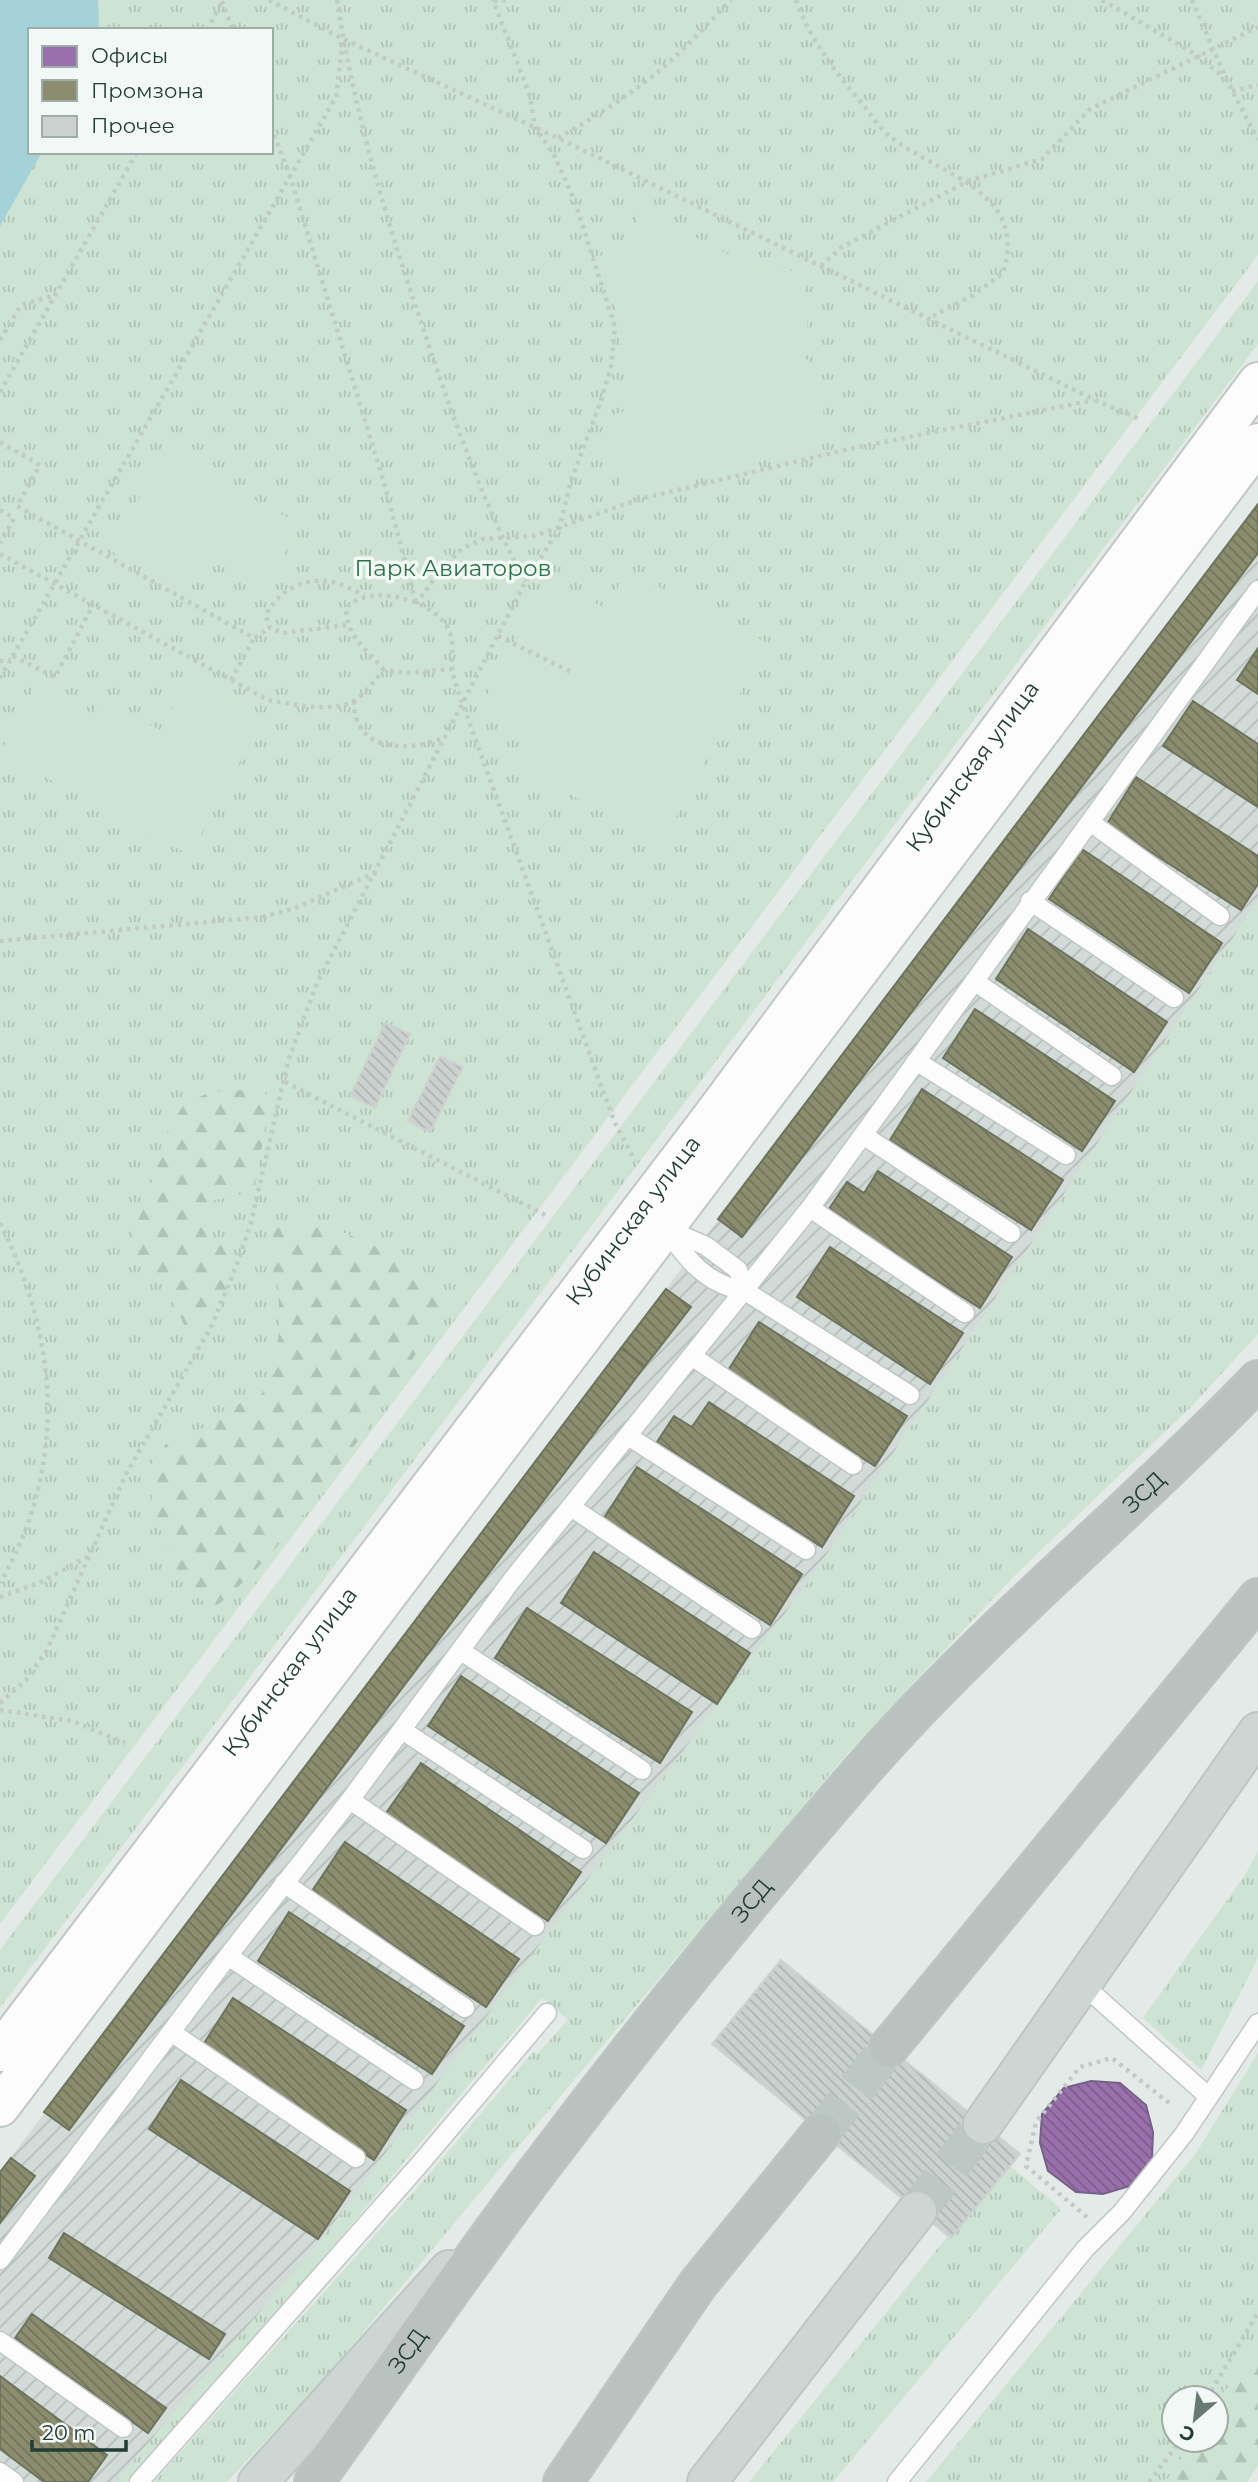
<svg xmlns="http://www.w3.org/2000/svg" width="1258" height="2482" viewBox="0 0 1258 2482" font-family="Montserrat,sans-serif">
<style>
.industrial{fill:url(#industrial-furrows)}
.grass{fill:url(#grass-tufts);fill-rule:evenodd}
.forest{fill:url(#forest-firs)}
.pitch{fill:#cde3d3}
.water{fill:#a4d2d8}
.offices{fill:url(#offices-back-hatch);stroke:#756188;stroke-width:2}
.industry{fill:url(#industry-back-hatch);stroke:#6c745d;stroke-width:2}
.building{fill:url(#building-back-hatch);stroke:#cdd3d0;stroke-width:2}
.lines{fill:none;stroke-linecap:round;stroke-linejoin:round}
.primary-tunnel{stroke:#bdc7c3;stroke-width:38;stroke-dasharray:38 19;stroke-linecap:butt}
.highway-tunnel{stroke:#bdc7c3;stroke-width:38;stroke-dasharray:38 19;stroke-linecap:butt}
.lane-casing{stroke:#c1c7c4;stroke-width:21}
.secondary-casing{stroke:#c0c7c4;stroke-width:42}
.primary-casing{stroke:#bdc6c2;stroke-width:42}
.highway-casing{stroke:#bdc6c2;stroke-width:42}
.path{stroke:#c1cac5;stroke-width:4.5;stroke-dasharray:3.5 5;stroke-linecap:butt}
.lane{stroke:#fbfcfb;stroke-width:18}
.secondary{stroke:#fbfcfb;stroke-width:38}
.primary{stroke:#ced6d3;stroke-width:38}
.highway{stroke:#bac2c0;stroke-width:38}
.labels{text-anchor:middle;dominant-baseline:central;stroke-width:7;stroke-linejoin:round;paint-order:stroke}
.park-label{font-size:23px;fill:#2c7446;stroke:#f2f8f5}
.street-label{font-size:23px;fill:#223d35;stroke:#f2f8f5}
</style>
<defs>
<pattern id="industrial-furrows" width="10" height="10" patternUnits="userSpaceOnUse" patternTransform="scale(1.75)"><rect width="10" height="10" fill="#d2dbd7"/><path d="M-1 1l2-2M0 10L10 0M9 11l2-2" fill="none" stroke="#b4bdb9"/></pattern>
<pattern id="grass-tufts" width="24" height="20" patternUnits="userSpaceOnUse" patternTransform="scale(1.75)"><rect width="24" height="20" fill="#cde3d3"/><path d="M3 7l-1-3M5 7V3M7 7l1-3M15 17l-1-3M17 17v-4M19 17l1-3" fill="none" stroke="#b0c4b6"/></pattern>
<pattern id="forest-firs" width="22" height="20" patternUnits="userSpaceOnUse" patternTransform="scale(1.75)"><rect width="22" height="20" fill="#cde3d3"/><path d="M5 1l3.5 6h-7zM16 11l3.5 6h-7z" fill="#b0c4b6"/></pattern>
<pattern id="offices-back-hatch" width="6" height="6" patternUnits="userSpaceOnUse" patternTransform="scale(1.75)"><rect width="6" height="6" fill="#9970ab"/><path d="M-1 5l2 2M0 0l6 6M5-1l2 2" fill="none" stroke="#7c5d8c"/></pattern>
<pattern id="industry-back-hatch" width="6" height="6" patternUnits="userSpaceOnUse" patternTransform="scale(1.75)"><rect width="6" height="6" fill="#8c8c6e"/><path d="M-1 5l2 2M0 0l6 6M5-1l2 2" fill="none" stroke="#72745b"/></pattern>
<pattern id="building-back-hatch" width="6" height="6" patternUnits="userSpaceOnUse" patternTransform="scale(1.75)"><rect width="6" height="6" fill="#cbd1ce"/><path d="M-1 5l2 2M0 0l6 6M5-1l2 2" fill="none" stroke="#aeb4b2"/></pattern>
</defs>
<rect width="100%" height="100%" fill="#e4eae7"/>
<path class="industrial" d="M1258 504V900L809 1581 321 2241 115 2482H0V2172Z"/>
<path class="grass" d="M0 0H1258V255L0 1924ZM30 30H271V152H30Z
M1258 281V344L0 2008V1950Z
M1258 900V1334L1190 1408 1016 1574 844 1757 329 2373 227 2482H154L419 2186 533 2052 537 2054 568 2020 542 1998 325 2256 127 2482H115L321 2240 809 1581Z
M1258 1851V1958L1201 2070 1143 2018 1245 1875Z
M1258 2053V2465L1247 2482H926L1196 2153ZM1174 2398H1216V2440H1174Z
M1007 2163 1061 2209 833 2482H749Z"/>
<path class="forest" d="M265 1089 268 1112 254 1191 212 1201 203 1230C209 1235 220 1240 225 1246 245 1272 222 1304 209 1327L188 1334 169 1291 135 1260 134 1229 146 1202 164 1136 184 1104 210 1092Z
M312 1221C363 1239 411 1257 445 1301 413 1364 374 1420 332 1476 297 1524 261 1570 215 1607 170 1591 156 1515 146 1472L168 1441 201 1429 226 1409 261 1395 274 1365 280 1326 278 1288 271 1264 274 1227Z
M1258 2342V2466L1247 2482H1165L1193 2440H1216V2405Z"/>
<path class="pitch" d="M637 196 670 212 665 219 668 226C707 239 738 263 777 275L783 266 808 281 804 296 808 317 803 356 815 368 829 442 623 496 603 418 625 411 632 384 618 331 616 308 594 256C627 256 644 228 637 196Z
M164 452 300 524 271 580 207 547 184 590 111 551Z
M626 570 766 642 663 843 523 770 537 741 479 711 548 579 607 609Z
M187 680 262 720 190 855 0 753 37 683 93 714 102 700 160 730Z"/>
<path class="water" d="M0 0H98L99 30H30V152H42L0 226Z"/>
<path class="offices" d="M1091 2081 1120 2083 1146 2105 1153 2132 1152 2159 1130 2186 1103 2194 1076 2192 1048 2171 1040 2143 1042 2114 1064 2088Z"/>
<path class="industry" d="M1258 504V553L742 1237 718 1219Z
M1258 648V694L1237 680Z
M1193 701 1258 744V807L1163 746Z
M1136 777 1258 856V884L1241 910 1107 824Z
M1082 849 1222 943 1189 993 1049 899Z
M1028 929 1167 1022 1134 1072 996 979Z
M975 1009 1115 1101 1082 1151 943 1058Z
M922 1089 1063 1180 1031 1230 890 1140Z
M878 1171 1012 1257 980 1308 846 1223 847 1220 829 1209 847 1182 864 1193Z
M830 1247 963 1333 930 1384 797 1297Z
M666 1289 691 1307 645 1366 621 1348Z
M759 1322 907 1416 875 1466 727 1372Z
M621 1348 645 1366 69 2130 44 2112Z
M709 1402 854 1496 822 1547 657 1442 674 1416 692 1427Z
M637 1467 802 1574 770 1625 604 1518Z
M594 1552 750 1653 717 1704 561 1603Z
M527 1608 692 1712 660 1763 495 1658Z
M461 1676 639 1793 606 1843 428 1726Z
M421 1763 581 1872 548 1921 384 1816Z
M345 1842 519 1959 486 2007 312 1891Z
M289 1912 464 2026 432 2074 258 1961Z
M233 1998 406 2110 374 2160 201 2048Z
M181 2080 350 2191 318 2239 149 2129Z
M11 2158 35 2176 0 2223V2172Z
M64 2233 225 2334 209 2359 49 2258Z
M32 2314 166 2408 148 2433 15 2338Z
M0 2376 107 2455 88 2482H44L0 2449Z"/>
<path class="building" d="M385 1023 410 1034 375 1108 350 1096Z
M440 1056 463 1067 430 1132 408 1121Z
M781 1960 1020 2154 951 2238 712 2044Z"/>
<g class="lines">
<path class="primary-tunnel" d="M917 2211 983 2124"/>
<path class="highway-tunnel" d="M821 2133 889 2047"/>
<defs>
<path id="lane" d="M1090 822 1220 916
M1030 901 1174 998
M974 981 1112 1076
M916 1061 1066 1155
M863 1135 1011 1233
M810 1208 965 1313
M665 1228C688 1260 705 1284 745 1291L910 1395
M667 1229 706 1246 738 1270 745 1291
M693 1357 853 1465
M628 1436 806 1550
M571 1507 752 1629
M461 1651 642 1770
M402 1730 583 1849
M350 1800 535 1926
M284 1883 465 2008
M228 1956 414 2080
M1082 1984 1209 2097
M171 2032 356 2158
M0 2260 228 1956 350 1800 512 1580 810 1208 1258 590
M0 2341 123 2428
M0 2472 14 2482
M139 2482 419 2165 547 2013
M897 2482 1085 2249 1122 2212 1184 2134 1258 2023"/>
<g id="secondary">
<path id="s1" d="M0 2052 711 1118 1258 382"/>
<path d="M0 2107 1258 443"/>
</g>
<path id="primary" d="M983 2124 1258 1732
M258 2482 449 2270
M707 2482 917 2211"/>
<g id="highway">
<path d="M889 2047 1258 1598"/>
<path id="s2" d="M314 2482C388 2379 460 2275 536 2173 638 2038 746 1904 858 1775 981 1633 1128 1515 1258 1380"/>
<path d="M563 2482 698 2284 821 2133"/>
</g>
</defs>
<use href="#lane" class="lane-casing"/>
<use href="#secondary" class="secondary-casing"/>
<use href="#primary" class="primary-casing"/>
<use href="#highway" class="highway-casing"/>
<path class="path" d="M269 0 343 39 558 138 1095 400 1142 420
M337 0C355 117 389 229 427 340 455 423 484 505 525 582
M796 0C811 42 837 74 865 107 873 118 882 131 893 139 941 175 1029 192 1003 273L972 296 929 318
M1102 0 1197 55 1224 78
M1192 0 1227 81 1258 140
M222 1 233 30
M494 1 509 0
M207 30 223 0
M1232 91 1258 85
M271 127 291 179 385 486 416 603
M558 138C600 114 642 88 678 54 696 37 713 18 731 0
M821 266 842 247 968 181 1042 159 1090 109 1258 27
M0 340 21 305 55 295
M0 392 137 152
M0 442 40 465 17 506 254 638 270 628
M0 510 14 518 0 543
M0 554 268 700C294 704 327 713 352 702 364 696 375 679 384 670L408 673 452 669
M416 604 445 564 463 548 483 539 534 536 640 499 849 449 1094 400
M346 625 283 633 270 628 266 616C275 592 306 576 332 582 343 584 354 591 364 595
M498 636 573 673
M13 656 55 677 93 605
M0 661 11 660
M384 670C366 648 347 638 346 608 371 581 442 601 451 636 454 646 451 658 452 668 454 681 459 693 463 705L614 1121 635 1161
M0 678 336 97 343 39
M231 680 254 638
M354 701C353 753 409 752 444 738
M0 941 262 917 293 909 377 872
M285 1082 545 1215
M0 1223C60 1342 67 1467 0 1583
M0 1597 39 1583 89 1556
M0 1703 27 1679 47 1650 126 1474 211 1327 237 1264 251 1223 288 1061 317 983 525 583 559 529 571 481 601 401 611 367 615 327 575 202 554 155 535 127 530 96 493 0
M0 1710 72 1721 125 1743
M1087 2217 1026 2166 1036 2122 1080 2067 1112 2058 1173 2106
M1207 2398 1258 2313
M1149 2482 1181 2440"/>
<use href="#lane" class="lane"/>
<use href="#secondary" class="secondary"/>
<use href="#primary" class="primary"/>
<use href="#highway" class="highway"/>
</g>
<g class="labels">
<g class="park-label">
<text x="453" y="568">Парк Авиаторов</text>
</g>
<g class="street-label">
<text stroke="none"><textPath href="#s1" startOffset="1612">Кубинская улица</textPath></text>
<text stroke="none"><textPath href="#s1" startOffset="1045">Кубинская улица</textPath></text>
<text stroke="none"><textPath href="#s2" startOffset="1295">ЗСД</textPath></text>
<text stroke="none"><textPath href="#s1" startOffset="478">Кубинская улица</textPath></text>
<text stroke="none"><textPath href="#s2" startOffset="728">ЗСД</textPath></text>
<text stroke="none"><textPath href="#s2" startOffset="161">ЗСД</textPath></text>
</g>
</g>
<rect x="28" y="28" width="245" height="126" fill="#f2f8f5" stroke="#9fada8" stroke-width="2"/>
<rect x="42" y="46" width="35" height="21" fill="#9970ab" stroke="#9fada8" stroke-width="2"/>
<text x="91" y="63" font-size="21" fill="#223d35">Офисы</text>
<rect x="42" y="80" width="35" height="21" fill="#8c8c6e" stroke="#9fada8" stroke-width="2"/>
<text x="91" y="98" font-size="21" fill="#223d35">Промзона</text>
<rect x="42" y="116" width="35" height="21" fill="#cbd1ce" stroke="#9fada8" stroke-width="2"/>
<text x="91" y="133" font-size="21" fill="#223d35">Прочее</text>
<g transform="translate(1195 2419) rotate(208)"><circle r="33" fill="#f2f8f5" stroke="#9fada8" stroke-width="2"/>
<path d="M0-5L12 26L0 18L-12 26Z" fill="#667a73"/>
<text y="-10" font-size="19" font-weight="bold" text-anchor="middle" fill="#223d35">С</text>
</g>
<path d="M32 2440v10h94v-10" fill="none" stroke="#223d35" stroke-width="3.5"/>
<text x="42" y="2440" font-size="21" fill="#223d35" stroke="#f2f8f5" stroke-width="5" paint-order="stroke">20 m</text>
</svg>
